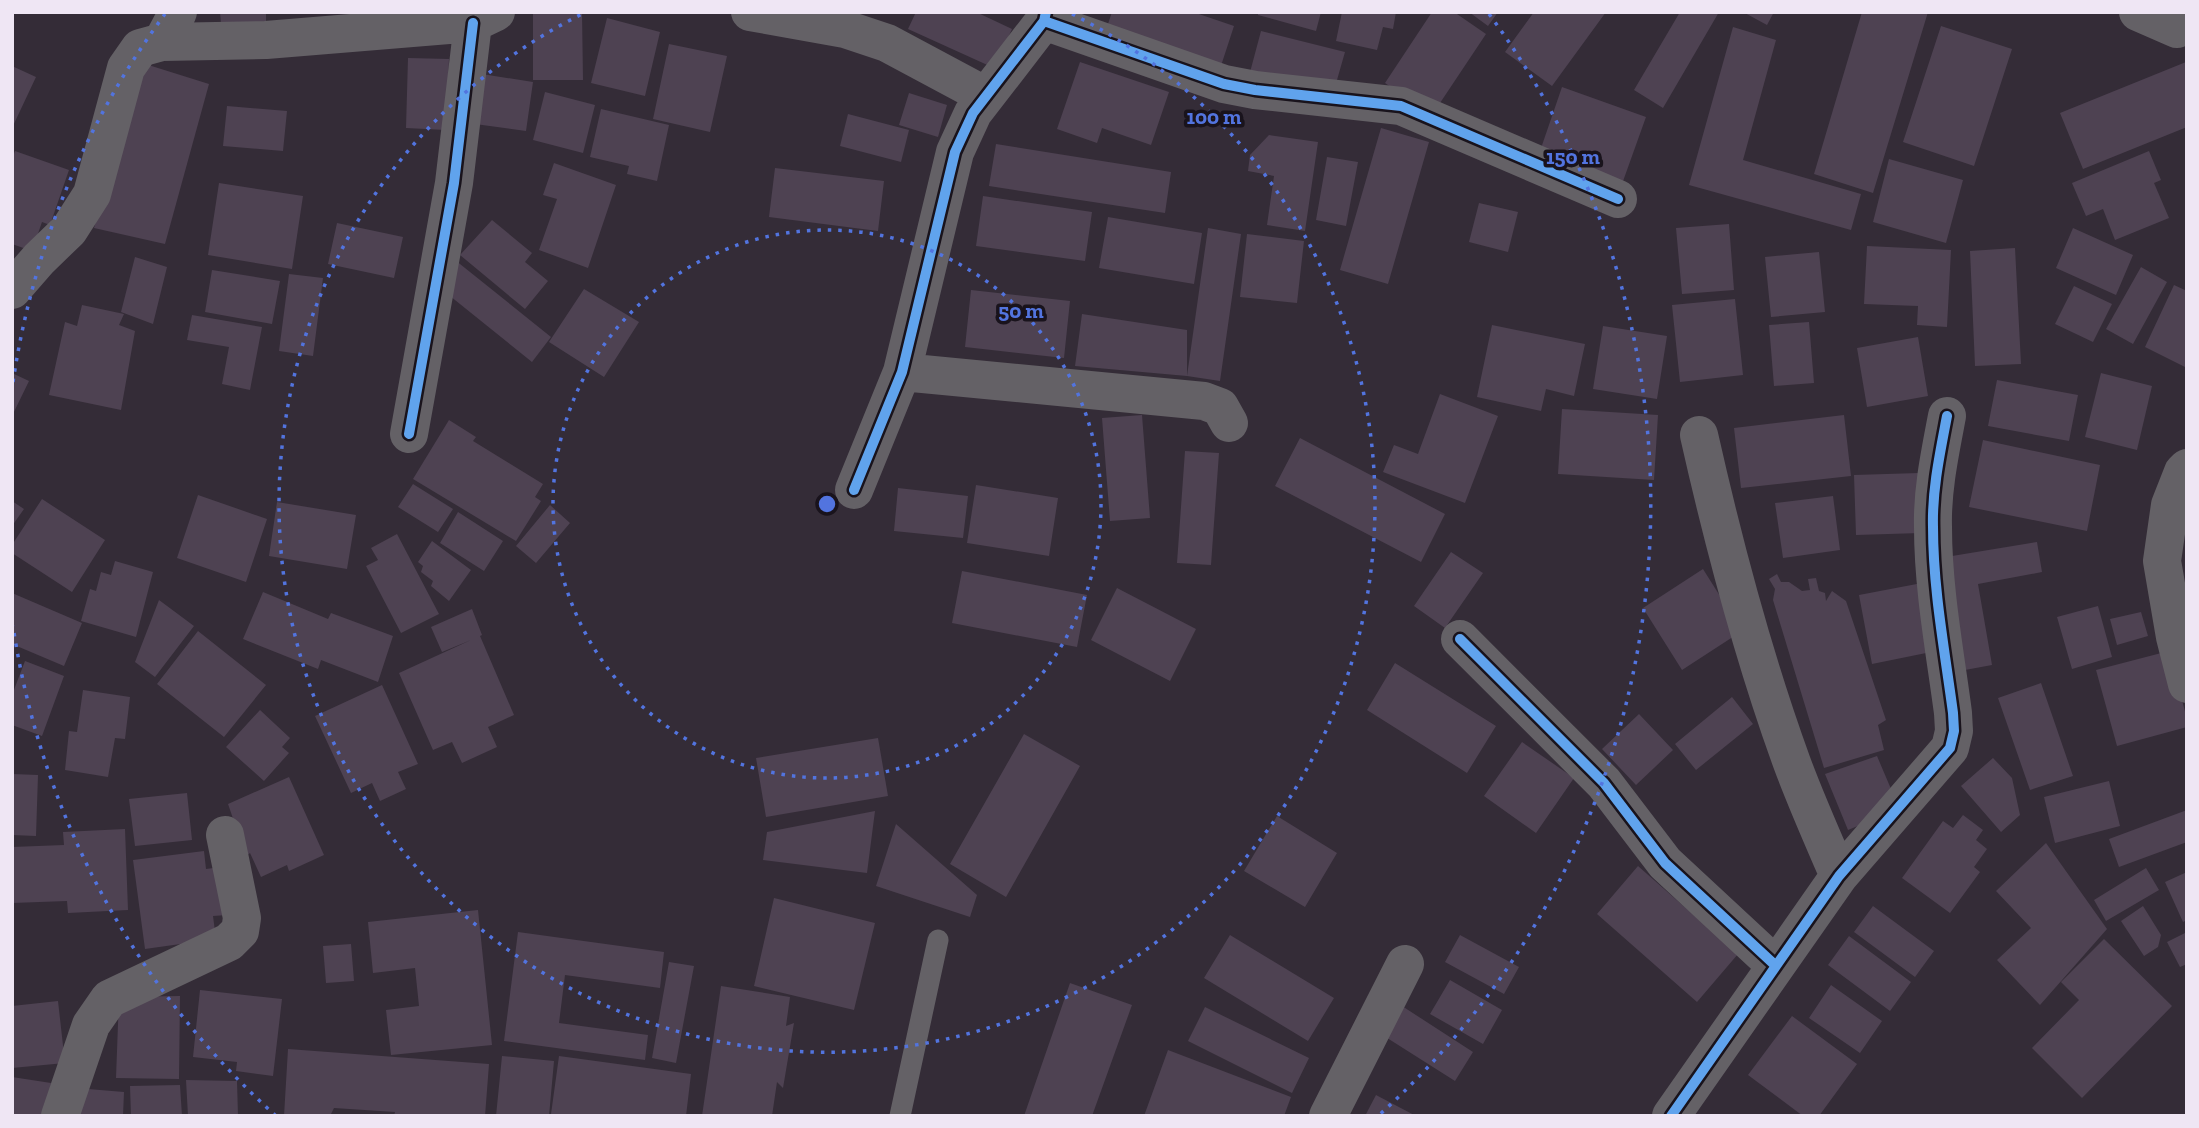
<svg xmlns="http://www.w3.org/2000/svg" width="2199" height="1128" viewBox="0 0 2199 1128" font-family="'Zilla Slab',serif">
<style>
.building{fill:#4e4252}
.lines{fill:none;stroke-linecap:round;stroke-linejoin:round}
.lane{stroke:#646166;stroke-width:21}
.street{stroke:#646166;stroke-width:38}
.cycleway-casing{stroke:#19131c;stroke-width:15}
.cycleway{stroke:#60a3ed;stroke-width:10}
.ring{fill:none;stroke:#5274df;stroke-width:3.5;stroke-dasharray:3.5 7}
.centre{fill:#5274df;stroke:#19131c;stroke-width:3.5}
.ring-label{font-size:21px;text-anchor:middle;font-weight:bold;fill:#5274df;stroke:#19131c;stroke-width:7;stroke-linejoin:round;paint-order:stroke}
</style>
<rect width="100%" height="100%" fill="#342c37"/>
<path class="building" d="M220 12H266V24H221Z
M533 12H582L583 80H533Z
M916 12H976L1012 29 994 68 908 29Z
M1112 12H1193L1234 26 1218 75 1104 36Z
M1258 12H1321L1316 31 1258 15Z
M1342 12H1396L1393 29 1383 27 1377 50 1336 41Z
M1432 12H1454L1486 34 1432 115 1385 83Z
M1469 12H1498L1488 26Z
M1534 12H1606L1552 86 1505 52Z
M1680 12H1719L1663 108 1634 90Z
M1743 12H1774L1767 25Z
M1862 12H1928L1873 193 1814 174Z
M607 18 660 32 645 96 591 83Z
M1941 26 2012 49 1974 166 1903 142Z
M1733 27 1776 40 1743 160 1861 194 1851 230 1689 185Z
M1261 31 1345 52 1333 94 1249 76Z
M669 44 727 56 710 132 653 119Z
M408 58 449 59 446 130 406 128Z
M1080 62 1169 92 1151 145 1102 128 1097 143 1057 129Z
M2186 62 2187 127 2083 169 2060 113Z
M142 63 209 84 165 244 94 228Z
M12 66 36 77 12 128Z
M482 74 533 82 526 131 475 124Z
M1562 87 1646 117 1622 184 1539 154Z
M545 92 595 105 583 153 533 140Z
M909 93 947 105 938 137 899 125Z
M227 106 287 111 283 151 223 146Z
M601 109 669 125 657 181 627 174 629 166 590 157Z
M848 114 909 130 901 162 840 146Z
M1381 128 1429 142 1388 284 1340 270Z
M1269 135 1318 142 1305 231 1267 225 1274 176 1248 171 1250 155Z
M996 144 1171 172 1165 213 989 186Z
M15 151 69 170 50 225 42 222 32 251 12 244V159Z
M2149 151 2161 180 2154 183 2169 218 2115 240 2103 209 2086 216 2072 183Z
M1327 157 1358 162 1346 226 1316 220Z
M1889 159 1963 180 1946 243 1873 222Z
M554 163 616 185 588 268 539 250 557 199 543 195Z
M775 168 884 181 878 231 769 217Z
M219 183 303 196 292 269 208 255Z
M983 196 1092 212 1085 261 976 246Z
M1479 203 1518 212 1508 252 1469 242Z
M1108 217 1202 233 1194 284 1099 268Z
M492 220 532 253 525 262 548 281 525 309 460 255Z
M337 223 403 237 394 278 328 264Z
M1729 224 1734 290 1682 294 1676 228Z
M1208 228 1241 234 1220 381 1187 376Z
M2073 228 2133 255 2116 295 2056 268Z
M1247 234 1304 241 1297 303 1240 297Z
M1867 246 1951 250 1947 327 1917 325 1918 306 1864 304Z
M2015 248 2021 364 1975 366 1970 251Z
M1819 252 1825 312 1771 317 1765 257Z
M135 257 167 267 153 324 121 312Z
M455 260 551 337 532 362 445 292Z
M2141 267 2167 282 2133 344 2106 329Z
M212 270 280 281 272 324 205 312Z
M289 274 323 278 313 356 279 351Z
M2174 285 2187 291V368L2145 347Z
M2074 286 2112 304 2093 342 2055 324Z
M584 289 639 322 604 377 549 342Z
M971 290 1070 301 1064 358 965 347Z
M1735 299 1743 375 1680 382 1672 305Z
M82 305 124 314 119 325 135 331 121 410 49 395 65 322 77 326Z
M1082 314 1187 330V376L1075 366Z
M192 315 262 327 250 390 222 384 229 347 187 340Z
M1809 322 1814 383 1774 386 1769 325Z
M1492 325 1585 344 1574 396 1546 389 1541 411 1477 397Z
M1603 326 1667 336 1657 399 1593 389Z
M1918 337 1928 396 1867 407 1857 348Z
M12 373 29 381 12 416Z
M2101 373 2152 386 2137 450 2085 437Z
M1997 380 2078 395 2069 441 1988 426Z
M1440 394 1498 416 1465 503 1383 472 1394 445 1418 454Z
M1562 409 1658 415 1654 480 1558 474Z
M1142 415 1150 518 1110 521 1102 418Z
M1844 415 1851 476 1741 488 1734 428Z
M449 420 476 437 473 441 543 484 535 497 541 501 516 541 413 479Z
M1300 438 1445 514 1421 562 1275 486Z
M1983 440 2100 465 2087 531 1969 507Z
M1185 451 1219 453 1211 565 1177 563Z
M1919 473 1921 533 1856 535 1854 475Z
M413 484 453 509 438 532 398 507Z
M976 485 1058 498 1049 556 967 543Z
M898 488 968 496 963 538 894 531Z
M198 495 267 519 246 582 177 558Z
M1833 496 1840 550 1783 558 1775 503Z
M42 499 105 540 72 592 12 553V545Z
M12 501 24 509 12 526Z
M277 502 356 515 347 569 269 556Z
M550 505 570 523 536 563 516 546Z
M458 512 503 541 484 571 440 543Z
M397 534 439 614 401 633 366 566 378 560 371 548Z
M432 541 471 570 449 601 431 586 433 581 421 572 423 566 418 562Z
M2037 542 2042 572 1978 584 1992 665 1965 670 1946 557Z
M1451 552 1483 573 1445 628 1414 606Z
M115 561 153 572 136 637 81 621 90 589 96 591 101 572 111 575Z
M1703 569 1742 631 1682 670 1643 608Z
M962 571 1087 595 1077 647 952 623Z
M1777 574 1781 582H1789L1802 591 1810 590 1808 579 1816 578 1819 591 1825 593 1826 601 1832 591 1846 601 1886 720 1878 725 1884 750 1824 768 1773 600 1775 589 1769 579Z
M1922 583 1936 651 1872 664 1859 595Z
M1117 588 1196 629 1170 681 1091 640Z
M263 592 328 619 331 613 393 636 378 682 321 660 318 669 243 639Z
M12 593 82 623 64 666 12 644Z
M159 600 194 626 155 677 135 662Z
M2098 606 2112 657 2072 669 2057 617Z
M472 609 482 635 480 636 514 715 488 727 497 747 462 763 452 742 433 750 399 673 471 640 442 652 431 627Z
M2141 612 2148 636 2117 645 2110 619Z
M198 631 266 685 224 737 157 684Z
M2169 651 2187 719V727L2117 746 2096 670Z
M25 661 64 676 42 736 12 725V695Z
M1395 663 1496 726 1467 773 1367 710Z
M2041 683 2073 776 2030 790 1998 698Z
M382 685 418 764 398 772 406 789 380 801 372 783 351 793 315 716Z
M83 690 130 697 125 739 115 738 108 777 65 770 69 731 77 732Z
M1732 697 1753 724 1696 770 1675 744Z
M260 710 290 738 282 747 289 753 264 781 226 747Z
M1639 714 1673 750 1636 785 1602 749Z
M1024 734 1080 766 1006 897 950 864Z
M878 738 888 796 766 817 756 758Z
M1522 742 1574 778 1536 833 1484 796Z
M1877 756 1894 796V811L1848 830 1825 774Z
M1993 758 2012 778 2020 815 2001 832 1961 786Z
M12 774 38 775 36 836 12 835Z
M289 777 324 855 289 871 287 865 261 877 250 853 246 856 228 804Z
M2109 781 2120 826 2055 843 2044 797Z
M187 793 192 840 135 846 129 799Z
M2187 810V842L2119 867 2109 839Z
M875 811 867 873 763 860 767 832Z
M1963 815 1983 830 1976 840 1987 849 1974 867 1980 872 1950 913 1902 878 1943 821 1953 828Z
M1277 816 1337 853 1305 907 1244 871Z
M896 824 977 895 970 917 876 886Z
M125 829 128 910 68 913 67 901 12 903V847L64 845 63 832Z
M2046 843 2107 929 2040 1005 1997 960 2031 928 1996 891Z
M204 851 206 869 221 867 227 915 213 916 216 939 145 949 133 860Z
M1638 866 1738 954 1697 1002 1597 914Z
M2146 868 2159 890 2106 921 2094 900Z
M2187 872V920L2183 922 2165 882Z
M774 898 875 923 854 1010 754 986Z
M1873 906 1934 951 1915 977 1854 932Z
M2143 906 2161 935 2158 947 2144 956 2121 921Z
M478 910 492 1045 391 1055 386 1010 419 1006 415 968 373 973 368 922Z
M518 932 664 952 660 988 565 975 559 1023 648 1035 645 1060 504 1041Z
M2187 932V964L2180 967 2167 942Z
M1230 935 1334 998 1308 1041 1204 978Z
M1460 935 1519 967 1504 994 1445 962Z
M1849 936 1911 982 1890 1011 1828 965Z
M2104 939 2172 1006 2082 1098 2032 1048 2079 1000 2061 982Z
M351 944 354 981 326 983 323 946Z
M669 962 694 966 676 1063 652 1058Z
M1450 980 1502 1010 1483 1044 1430 1014Z
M1070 983 1132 1005 1092 1116H1024Z
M1831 985 1882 1021 1860 1053 1809 1018Z
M721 986 790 997 786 1026 794 1023 783 1088 777 1082 772 1116H702Z
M200 990 282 999 273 1076 236 1071 237 1062 193 1057Z
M180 996 179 1079 116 1078 119 997Z
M58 1001 65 1063 12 1068V1006Z
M1402 1006 1473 1052 1455 1081 1384 1036Z
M1205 1007 1309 1058 1292 1093 1188 1041Z
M1792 1016 1857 1064 1819 1116H1803L1748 1075Z
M288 1049 489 1064 485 1116H394L395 1112 334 1108 330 1116H284Z
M1168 1050 1291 1097 1284 1116H1144Z
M502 1056 554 1061 549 1116H496Z
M559 1056 691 1074 686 1116 551 1114Z
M12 1077 51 1083 47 1116H12Z
M186 1080 237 1081 238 1116H188Z
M180 1085 182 1116H131L130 1086Z
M76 1088 124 1092 123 1116H74Z
M1376 1095 1416 1116H1365Z"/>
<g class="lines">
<path class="lane" d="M900 1116 938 940"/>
<path class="street" d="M750 12 845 29 887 43 986 96
M2138 12 2177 29
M1044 21 1224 84 1255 90 1401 106 1618 199
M162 42 266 40 473 23 496 12
M12 290 39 259 69 230 92 194 126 68 140 48 162 42 178 12
M902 372 1204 401 1220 407 1229 423
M409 434 454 183 473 23
M1699 435C1724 546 1753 656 1792 763 1806 801 1823 839 1839 876
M2187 468 2183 472 2170 505 2162 561 2175 637 2187 684
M854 490 902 372 955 152 973 113 1044 21 1046 12
M1460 639 1604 783 1665 863 1776 966
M60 1116 91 1025 109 999 229 942 240 931 242 918 225 835
M1328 1116 1405 964
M1671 1116 1839 876 1950 748 1954 731 1953 713C1945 652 1933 589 1933 527 1932 490 1940 453 1947 416"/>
<defs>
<path id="cycleway" d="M1044 21 1224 84 1255 90 1401 106 1618 199
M409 434 454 183 473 23
M854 490 902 372 955 152 973 113 1044 21 1046 12
M1460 639 1604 783 1665 863 1776 966
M1671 1116 1839 876 1950 748 1954 731 1953 713C1945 652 1933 589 1933 527 1932 490 1940 453 1947 416"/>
</defs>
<use href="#cycleway" class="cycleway-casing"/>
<use href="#cycleway" class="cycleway"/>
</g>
<g class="ring">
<circle cx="827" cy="504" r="274"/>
<path d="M1072 14A548 548 0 1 1 582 14"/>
<path d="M276 1116A823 823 0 0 1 13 626M13 382A823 823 0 0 1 165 14M1489 14A823 823 0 0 1 1378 1116"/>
</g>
<circle cx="827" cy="504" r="10" class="centre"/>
<g class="ring-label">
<text x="1214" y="124">100 m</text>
<text x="1573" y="164">150 m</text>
<text x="1021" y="318">50 m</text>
</g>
<rect width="2199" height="1128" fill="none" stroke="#efe6f4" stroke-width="28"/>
</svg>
